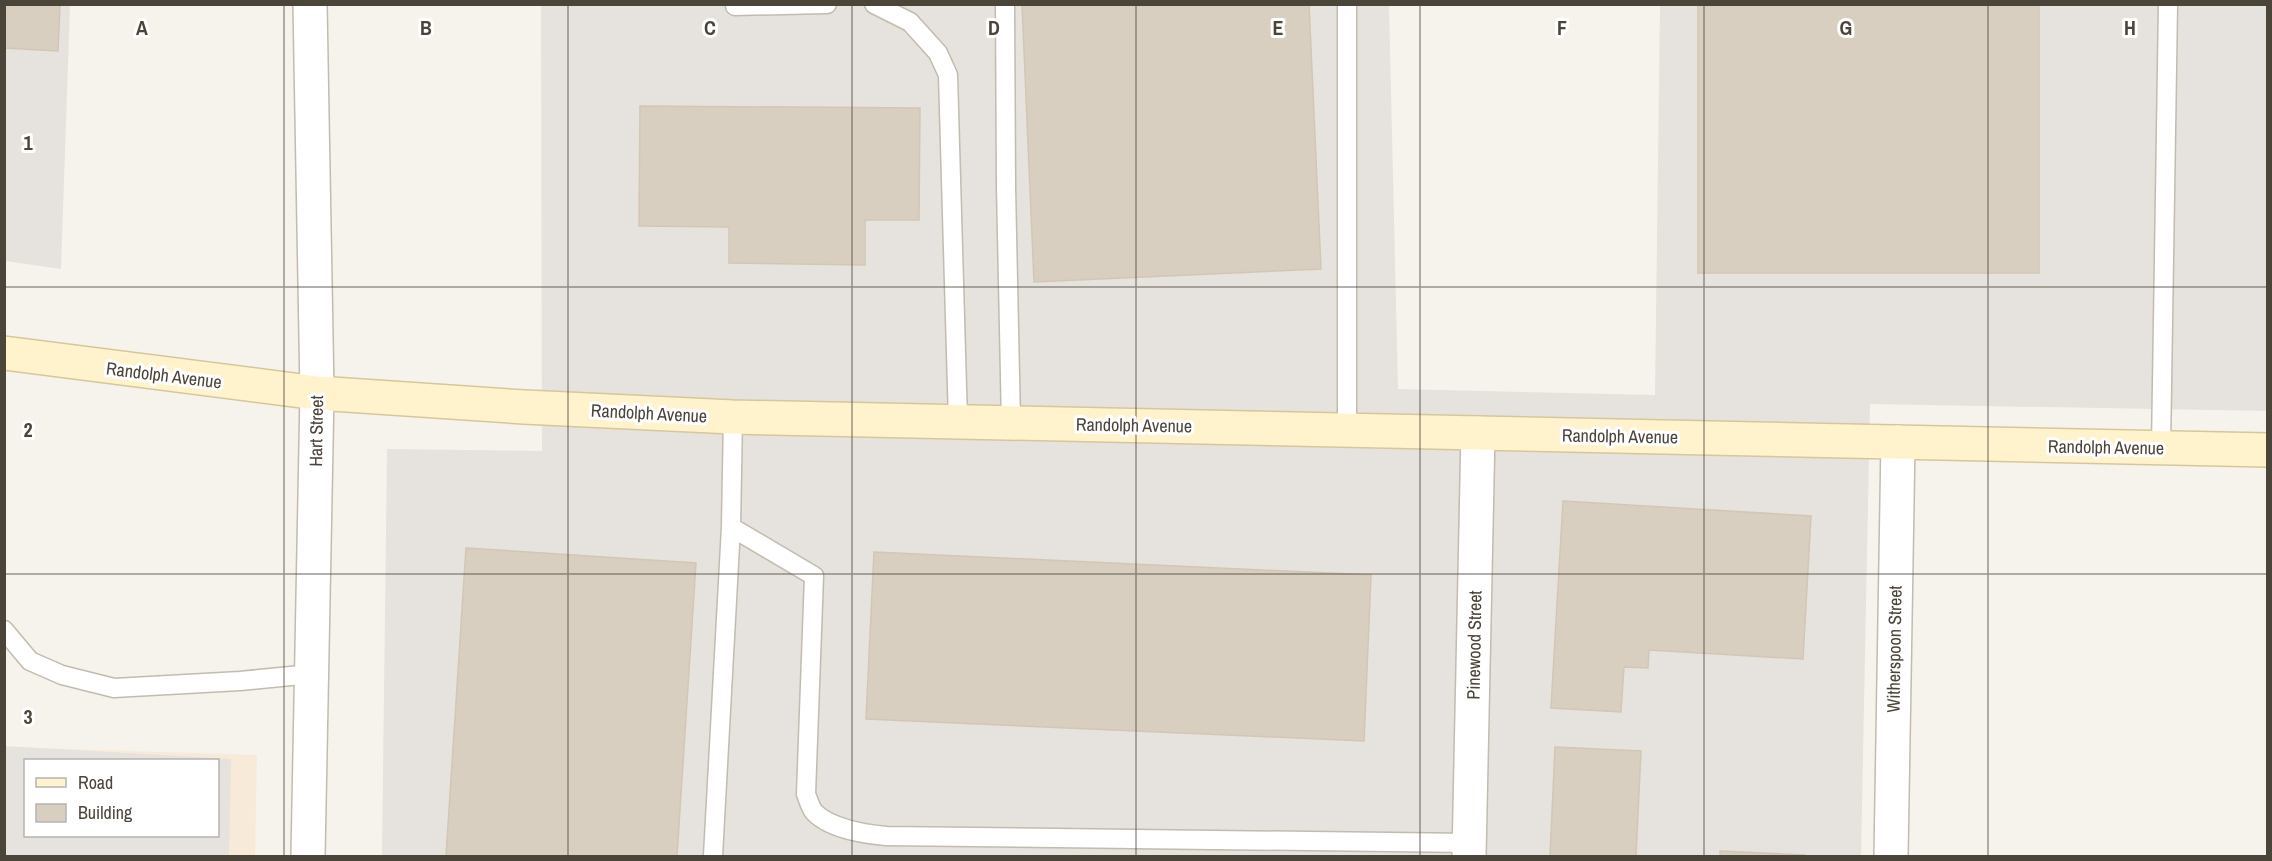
<svg xmlns="http://www.w3.org/2000/svg" width="2272" height="861" viewBox="0 0 2272 861" font-family="'Archivo Narrow',sans-serif">
<style>
.commercial{fill:#f7ead8;fill-rule:evenodd}
.industrial{fill:#e6e2dd;fill-rule:evenodd}
.building{fill:#d8cfc1;stroke:#d3c7b4;stroke-width:1.5}
.lines{fill:none;stroke-linecap:round;stroke-linejoin:round}
.service-casing{stroke:#c2bbae;stroke-width:21}
.minor-casing{stroke:#c2bbae;stroke-width:36}
.secondary-casing{stroke:#d6c79b;stroke-width:36}
.service{stroke:#fff;stroke-width:18}
.minor{stroke:#fff;stroke-width:33}
.secondary{stroke:#fff3cd;stroke-width:33}
.grid{fill:none;stroke:#4b4439;stroke-width:1.5;stroke-opacity:0.55}
.labels{text-anchor:middle;dominant-baseline:central;stroke-width:6;stroke-linejoin:round;paint-order:stroke}
.street-label{font-size:18px;fill:#4b4439;stroke:#fff}
.grid-label{font-size:20px;text-anchor:middle;font-weight:bold;fill:#4b4439;stroke:#fff;stroke-width:6;stroke-linejoin:round;paint-order:stroke}
</style>
<rect width="100%" height="100%" fill="#f6f3ec"/>
<path class="commercial" d="M5 747 257 755 255 856H5ZM26 760H218V836H26Z"/>
<path class="industrial" d="M5 5H70L61 269 5 261Z
M541 5H1389L1398 389 1655 395 1660 5H2267V411L1870 404 1861 856H382L387 449 542 451Z
M5 746 231 759 229 856H5ZM26 760H218V836H26Z"/>
<path class="building" d="M4 4H60L58 51 4 48Z
M1022 4H1309L1321 269 1034 282Z
M1698 4H2039V273H1698Z
M640 106 920 108 919 220H865V265L729 263V227L639 226Z
M1563 501 1811 516 1803 659 1649 650 1648 668 1624 667 1621 712 1551 708Z
M466 548 696 563 677 856H446Z
M874 552 1371 575 1364 741 866 719Z
M1555 747 1641 751 1636 856H1550Z
M1720 851 1804 855 1803 856H1720Z"/>
<g class="lines">
<defs>
<path id="service" d="M874 4 910 22 938 53 948 75 958 422
M1005 4 1006 187 1011 423
M1347 4V430
M735 6 827 4
M2161 448 2168 4
M731 527 814 576 806 794C808 799 810 807 814 812 829 828 864 834 886 836L1470 843
M4 630 30 661 62 675 114 688 240 681 311 674
M713 856 731 527 733 417"/>
<path id="minor" d="M308 856 317 393 310 4
M1469 856 1478 433
M1891 856 1898 442"/>
<path id="secondary" d="M4 353 317 393 524 407 733 417 2268 450"/>
</defs>
<use href="#service" class="service-casing"/>
<use href="#minor" class="minor-casing"/>
<use href="#secondary" class="secondary-casing"/>
<use href="#service" class="service"/>
<use href="#minor" class="minor"/>
<use href="#secondary" class="secondary"/>
</g>
<path class="grid" d="M284 4V856M568 4V856M852 4V856M1136 4V856M1420 4V856M1704 4V856M1988 4V856M4 287H2268M4 574H2268"/>
<g class="labels">
<g class="street-label">
<text transform="translate(164 375) rotate(7)">Randolph Avenue</text>
<text transform="translate(649 413) rotate(3)">Randolph Avenue</text>
<text transform="translate(1134 425) rotate(1)">Randolph Avenue</text>
<text transform="translate(316 431) rotate(-89)">Hart Street</text>
<text transform="translate(1620 436) rotate(1)">Randolph Avenue</text>
<text transform="translate(2106 447) rotate(1)">Randolph Avenue</text>
<text transform="translate(1474 645) rotate(-89)">Pinewood Street</text>
<text transform="translate(1894 649) rotate(-89)">Witherspoon Street</text>
</g>
</g>
<g class="grid-label">
<text x="142" y="35">A</text>
<text x="426" y="35">B</text>
<text x="710" y="35">C</text>
<text x="994" y="35">D</text>
<text x="1278" y="35">E</text>
<text x="1562" y="35">F</text>
<text x="1846" y="35">G</text>
<text x="2130" y="35">H</text>
<text x="28" y="150">1</text>
<text x="28" y="437">2</text>
<text x="28" y="724">3</text>
</g>
<rect width="2272" height="861" fill="none" stroke="#4b4439" stroke-width="12"/>
<rect x="24" y="759" width="195" height="78" fill="#ffffff" stroke="#b7b4b0" stroke-width="1.5"/>
<rect x="36" y="778" width="30" height="9" fill="#fff3cd" stroke="#b7b4b0" stroke-width="1.5"/>
<text x="78" y="789" font-size="18" fill="#4b4439">Road</text>
<rect x="36" y="804" width="30" height="18" fill="#d8cfc1" stroke="#b7b4b0" stroke-width="1.5"/>
<text x="78" y="819" font-size="18" fill="#4b4439">Building</text>
</svg>
